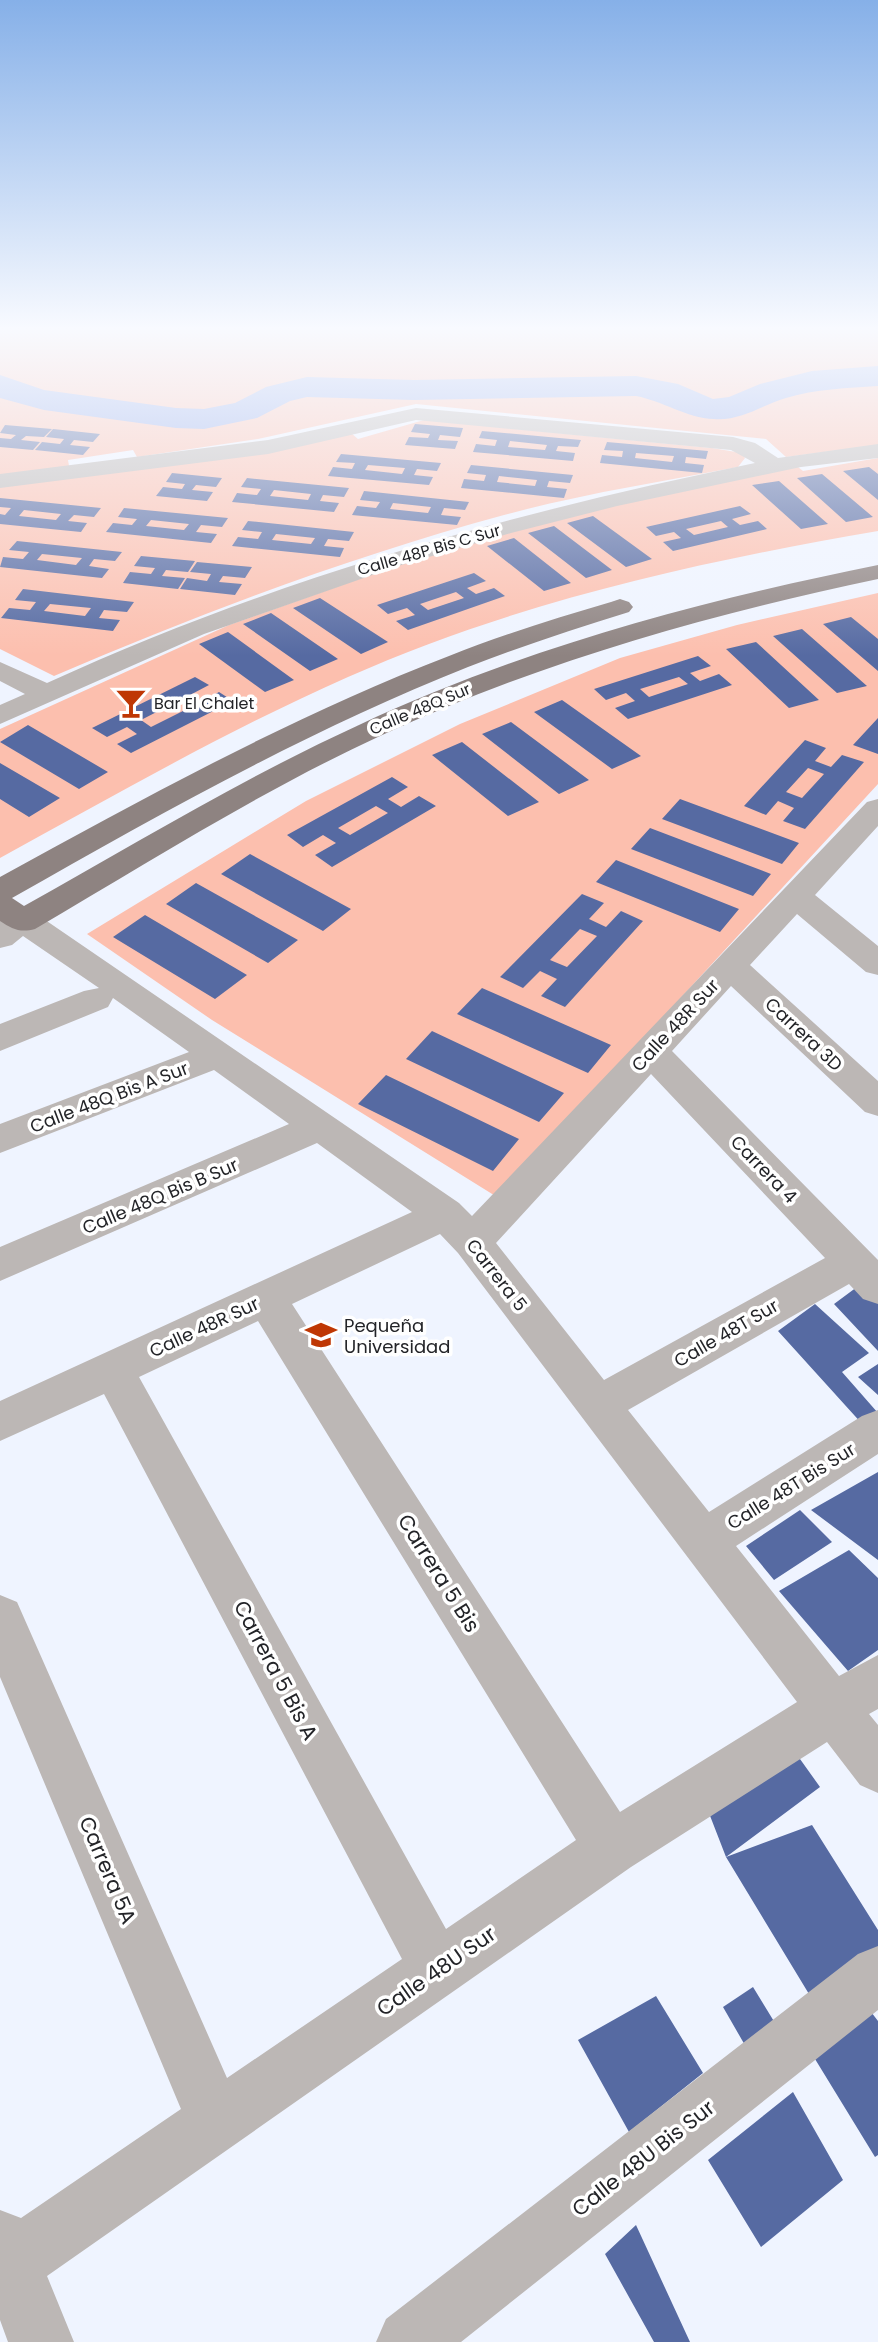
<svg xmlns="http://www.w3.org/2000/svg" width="878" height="2342" viewBox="0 0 878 2342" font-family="Poppins,sans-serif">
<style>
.green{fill:#fcbfae}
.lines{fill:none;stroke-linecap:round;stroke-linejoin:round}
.river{fill:#93aae7;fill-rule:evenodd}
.building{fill:#566aa2;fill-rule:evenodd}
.minor{fill:#bcb7b5;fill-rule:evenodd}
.major{fill:#8e8381;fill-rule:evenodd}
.labels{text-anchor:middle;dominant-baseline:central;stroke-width:7;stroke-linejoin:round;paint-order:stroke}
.far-street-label{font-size:16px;fill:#232428;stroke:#fff}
.far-poi-label{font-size:16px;fill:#232428;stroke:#fff;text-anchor:start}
.street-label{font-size:18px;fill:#232428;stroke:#fff}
.poi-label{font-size:18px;fill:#232428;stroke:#fff;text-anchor:start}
.near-street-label{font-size:21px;fill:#232428;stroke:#fff}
</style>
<rect width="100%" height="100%" fill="#eff4ff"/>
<path class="green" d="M0 328H878V445L786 457 766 439 416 404 258 439 137 457 133 450 68 460 69 466 0 475Z
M424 420 712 448 742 453 745 458 738 467C660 482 581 494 504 515 350 557 201 613 54 676L0 649V487L351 433 358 439Z
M878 458V531C697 562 517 602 348 677 228 730 115 795 0 858V729L229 625 415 559 590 509 798 467 803 471Z
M878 593V784L497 1197 212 1020 87 934 306 801 460 724 620 658 737 625Z"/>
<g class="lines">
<path class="river" d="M878 366V386C847 388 816 389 786 398 762 405 741 421 714 419 686 418 663 401 636 396L414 400 307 397 290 401 257 418 204 429 176 428 44 410 0 398V375L44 390 176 408 204 409 235 403 266 387 307 377 414 380 636 376 678 384 713 399 729 397 760 384 812 371Z"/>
</g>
<path class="building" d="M415 424 463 428 460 437 440 435 438 440 458 441 455 449 405 445 409 437 428 438 430 434 411 432Z
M5 425 52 429 44 437 26 436 21 440 40 442 33 450 0 447V438L11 439 16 435 0 433Z
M53 429 100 434 93 442 74 440 70 445 90 447 83 455 35 450 42 442 60 444 64 439 46 437Z
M482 431 581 440 578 447 558 446 556 451 575 453 573 461 473 452 476 444 495 446 497 440 479 438ZM510 441 547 445 545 450 508 447Z
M607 442 708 451 706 459 686 457 685 463 704 465 702 473 600 463 602 455 622 457 623 451 604 450ZM636 453 674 456 672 462 635 458Z
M341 454 441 463 437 471 417 469 414 475 433 477 429 485 328 476 333 467 352 469 355 463 336 462ZM368 465 405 468 402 474 365 470Z
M471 465 573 475 570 483 549 481 547 487 567 489 564 498 461 488 464 479 484 481 486 475 467 473ZM499 476 537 480 535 486 497 482Z
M869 467 878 474V500L843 471Z
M172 473 222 478 216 487 196 485 192 490 213 492 207 501 156 496 163 487 182 489 185 484 166 482Z
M822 474 873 517 846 522 797 478Z
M247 478 349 488 344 497 323 495 320 501 339 503 334 512 232 502 237 493 257 495 261 489 241 487ZM274 490 311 494 308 500 270 496Z
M779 481 828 524 801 529 752 485Z
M364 491 469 502 465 510 444 508 441 515 461 517 457 525 352 515 357 506 376 508 380 502 360 500ZM393 503 431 507 428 513 390 509Z
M0 498 101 508 94 517 74 515 68 521 87 523 81 532 0 524V514L5 515 11 508 0 507ZM24 510 61 514 56 520 19 516Z
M740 506 751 514 732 519 740 525 758 521 767 529 673 551 663 542 681 538 674 532 656 536 646 527ZM721 521 728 527 694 535 686 529Z
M124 508 228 518 222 527 201 525 196 532 217 534 211 543 106 532 113 523 132 525 137 519 118 517ZM151 520 189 524 184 530 146 526Z
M593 516 652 559 626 567 567 523Z
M248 521 354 532 349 541 328 539 324 546 344 548 340 557 232 546 238 537 258 539 262 532 242 530ZM276 534 315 538 311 544 272 540Z
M554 526 612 570 586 578 528 533Z
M514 538 571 583 544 591 487 546Z
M17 541 122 552 115 561 94 559 89 566 109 569 102 578 0 567 3 557 23 559 29 552 9 550ZM42 554 82 558 76 565 37 560Z
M141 556 195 561 188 572 166 570 162 576 185 578 178 589 123 583 130 572 151 574 155 568 134 566Z
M197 562 252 567 245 578 223 576 219 582 242 584 235 595 180 589 187 578 207 581 211 574 190 572Z
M474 573 486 581 467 588 476 594 494 588 505 596 408 630 396 621 415 615 407 608 388 614 377 605ZM456 592 464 598 428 610 420 604Z
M23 589 134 602 127 612 104 610 99 618 120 620 113 631 1 618 9 608 30 610 36 602 15 600ZM50 604 91 608 85 616 44 611Z
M320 598 388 642 361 654 293 608Z
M271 613 338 659 310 671 243 624Z
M851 617 878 639V671L823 624Z
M802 629 867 686 837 693 773 636Z
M228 632 294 680 265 692 199 644Z
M756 642 819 700 789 708 726 649Z
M698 656 711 666 690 673 700 681 719 674 732 685 628 719 615 708 635 701 626 693 606 700 594 689ZM679 677 688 684 649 697 640 689Z
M195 677 209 685 190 695 201 702 219 692 233 701 131 753 117 744 137 734 127 727 107 737 92 728ZM178 701 189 708 151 727 141 720Z
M562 700 641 756 612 769 534 712Z
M878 718V754L853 745Z
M511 722 589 780 559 794 482 734Z
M28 725 108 772 79 789 0 742Z
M805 740 826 748 815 761 831 767 842 755 864 762 805 829 783 821 794 808 778 801 766 815 744 806ZM808 768 824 774 802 798 786 792Z
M462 742 539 802 508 816 432 755Z
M0 763 60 798 29 817 0 799Z
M392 777 408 787 388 799 401 807 419 796 436 806 332 867 315 855 336 843 323 835 303 847 287 835ZM376 806 388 813 350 835 338 828Z
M680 799 799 843 782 864 662 819Z
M650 828 771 874 753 896 631 849Z
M250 854 351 909 323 931 221 874Z
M616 860 739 909 720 932 596 882Z
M196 883 298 940 268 963 166 904Z
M582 894 604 903 589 919 606 927 621 911 643 921 565 1007 541 996 557 979 540 971 523 988 500 977ZM580 929 597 936 567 967 550 960Z
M145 915 247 975 215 999 113 937Z
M482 988 611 1045 588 1073 457 1014Z
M432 1031 564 1093 539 1122 406 1059Z
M386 1075 519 1139 493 1171 358 1104Z
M861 1284 878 1302V1351L834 1304Z
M815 1304 869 1353 842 1372 878 1413V1417L864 1426 778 1331Z
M878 1364V1395L858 1377Z
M878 1472V1560L811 1510Z
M800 1510 832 1542 774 1580 746 1546Z
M849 1550 878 1578V1650L848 1671 779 1591Z
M795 1752 820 1787 726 1857 707 1808Z
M812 1825 878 1930V1947L812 1999 726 1857Z
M753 1987 775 2023 746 2047 723 2007Z
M656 1996 703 2073 629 2132 578 2040Z
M868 2008 878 2021V2155L875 2157 815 2059Z
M793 2092 843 2180 761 2247 708 2160Z
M636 2225 690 2342H654L605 2254Z"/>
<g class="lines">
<path class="minor" d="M416 408 733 437 755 443 778 458 878 444V458L801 467 617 506 511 533 398 566 204 634 0 724V705L25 694 0 681V662L47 683C273 579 511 513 755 463L731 450 416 420 268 454 0 488V474L268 440Z
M878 799V826L815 895 878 946V975L866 972 797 914 750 965 878 1081V1116L865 1112 731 986 672 1051 878 1260V1304L863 1299 849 1284 628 1410 709 1512 862 1416 878 1410V1454L736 1546 839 1676 878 1655V1709L869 1714 878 1725V1793L860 1785 827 1742 631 1867 47 2276 74 2342H8L0 2320V2210L21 2218 181 2109 0 1677V1595L17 1602 227 2078 402 1959 104 1394 0 1441V1401L412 1212 317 1143 0 1281V1247L289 1124 214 1070 0 1153V1124L189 1052 113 998 108 1007 0 1051V1024L84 991 99 988 23 936 12 945 0 948V921C12 913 20 909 35 913L459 1203 472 1216 867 802ZM651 1074 825 1258 604 1380 496 1243ZM440 1234 458 1253 797 1702 620 1812 292 1304ZM258 1321 576 1840 446 1929 139 1377Z
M878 1946V2010L461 2342H376L386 2319 858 1954Z"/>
<path class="major" d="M878 565V579C707 615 540 662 380 736 261 791 149 862 35 929 20 933 12 929 0 921V877C146 797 293 716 449 656 502 635 556 618 611 602L620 599 629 602 633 607 629 612C575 629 521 646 468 667 309 730 160 814 12 898L24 906C135 844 243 778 359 725 524 648 700 601 878 565Z"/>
</g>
<linearGradient id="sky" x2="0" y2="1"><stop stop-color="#86b0e8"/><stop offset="0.5" stop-color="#f8faff"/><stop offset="1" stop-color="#f8faff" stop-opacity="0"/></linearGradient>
<rect width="878" height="656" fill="url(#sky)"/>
<defs>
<symbol id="bar-bare" viewBox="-9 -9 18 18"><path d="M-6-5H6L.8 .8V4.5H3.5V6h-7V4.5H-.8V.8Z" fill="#bf3704" stroke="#fff" stroke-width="2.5" paint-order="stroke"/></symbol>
<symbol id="school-bare" viewBox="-9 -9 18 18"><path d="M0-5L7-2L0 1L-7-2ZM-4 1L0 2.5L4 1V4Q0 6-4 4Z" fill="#bf3704" stroke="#fff" stroke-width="2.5" paint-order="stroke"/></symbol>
</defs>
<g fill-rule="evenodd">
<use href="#bar-bare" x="109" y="681" width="44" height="44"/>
<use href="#school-bare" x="299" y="1313" width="44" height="44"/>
</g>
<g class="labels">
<g class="far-street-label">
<text transform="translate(429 550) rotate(-16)">Calle 48P Bis C Sur</text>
<text transform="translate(420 709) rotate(-23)">Calle 48Q Sur</text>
</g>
<g class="far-poi-label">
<text x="154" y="703">Bar El Chalet</text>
</g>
<g class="street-label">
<text transform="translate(675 1025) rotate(-47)">Calle 48R Sur</text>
<text transform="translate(804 1034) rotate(43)">Carrera 3D</text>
<text transform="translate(109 1097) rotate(-21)">Calle 48Q Bis A Sur</text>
<text transform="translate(764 1169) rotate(46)">Carrera 4</text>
<text transform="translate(160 1196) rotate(-23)">Calle 48Q Bis B Sur</text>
<text transform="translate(497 1275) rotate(52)">Carrera 5</text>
<text transform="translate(204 1327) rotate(-25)">Calle 48R Sur</text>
<text transform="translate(726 1333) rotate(-30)">Calle 48T Sur</text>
<text transform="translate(791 1486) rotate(-32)">Calle 48T Bis Sur</text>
</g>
<g class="poi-label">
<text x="344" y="1325">Pequeña<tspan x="344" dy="21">Universidad</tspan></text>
</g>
<g class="near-street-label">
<text transform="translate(439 1573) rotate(58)">Carrera 5 Bis</text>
<text transform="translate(276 1670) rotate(62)">Carrera 5 Bis A</text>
<text transform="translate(108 1870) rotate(67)">Carrera 5A</text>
<text transform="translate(436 1971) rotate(-35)">Calle 48U Sur</text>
<text transform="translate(643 2158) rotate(-38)">Calle 48U Bis Sur</text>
</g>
</g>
</svg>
